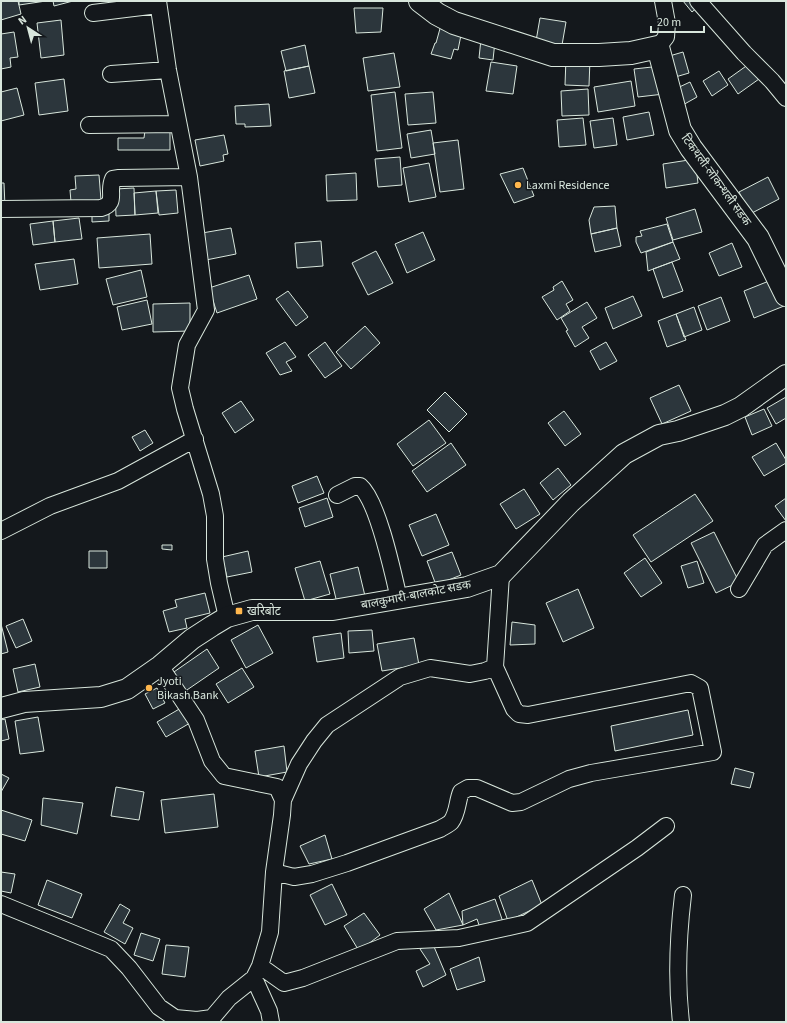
<svg xmlns="http://www.w3.org/2000/svg" width="787" height="1023" viewBox="0 0 787 1023" font-family="'Source Sans 3','Noto Sans Devanagari',sans-serif">
<style>
.building{fill:#2c363c;stroke:#d8e6dc}
.lines{fill:none;stroke-linecap:round;stroke-linejoin:round}
.minor-casing{stroke:#d8e6dc;stroke-width:18}
.tertiary-casing{stroke:#d8e6dc;stroke-width:22}
.secondary-casing{stroke:#d8e6dc;stroke-width:24}
.minor{stroke:#14181c;stroke-width:16}
.tertiary{stroke:#14181c;stroke-width:20}
.secondary{stroke:#14181c;stroke-width:22}
.poi-dot{fill:#ffb74d;stroke:#14181c;stroke-width:1.5}
.labels{text-anchor:middle;dominant-baseline:central;stroke-width:3;stroke-linejoin:round;paint-order:stroke}
.street-label{font-size:12px;fill:#d8e6dc;stroke:#14181c}
.poi-label{font-size:12px;fill:#d8e6dc;stroke:#14181c;text-anchor:start}
</style>
<rect width="100%" height="100%" fill="#14181c"/>
<path class="building" d="M1 1H18L21 14 1 20Z
M19 1H46L19 5Z
M53 1H73L54 6Z
M683 1H695L699 6 692 12Z
M354 8H383L381 32 356 33Z
M540 18 566 22 562 45 536 41Z
M61 20 64 55 41 58 37 23Z
M441 25 462 30 458 50 454 49 451 59 431 54 435 43H436Z
M14 32 18 57 10 58 11 67 1 69V34Z
M481 39 495 41 493 60 479 58Z
M305 45 309 66 286 71 281 51Z
M683 52 689 73 672 78 666 57Z
M394 53 400 87 368 91 363 58Z
M566 58 590 59 589 86 565 85Z
M491 62 517 66 513 94 486 91Z
M749 64 759 79 738 94 728 79Z
M309 66 315 93 289 98 284 71Z
M661 66 664 94 638 97 634 69Z
M719 71 728 85 712 96 703 81Z
M64 79 68 111 39 115 35 83Z
M631 81 635 106 598 112 594 87Z
M690 82 697 97 681 106 673 90Z
M17 88 24 115 1 121V92Z
M588 89 589 115 562 116 561 91Z
M395 92 402 148 377 151 371 95Z
M433 92 436 123 408 125 405 94Z
M269 104 271 126 245 127V124H236L235 106Z
M649 112 654 135 627 140 623 117Z
M583 118 586 145 559 147 557 120Z
M613 118 617 145 594 148 590 121Z
M145 130H170V150H118V138H144Z
M431 130 435 154 411 158 407 134Z
M224 135 228 154 223 155 224 161 200 166 195 140Z
M458 140 464 189 440 192 433 143Z
M400 157 402 185 378 187 375 159Z
M695 159 698 183 666 188 663 164Z
M429 163 436 197 409 202 403 168Z
M523 168 534 196 514 203 500 174Z
M356 173 357 200 327 201 326 175Z
M99 175 101 200 71 202 70 190 76 189 75 176Z
M768 177 779 199 750 214 739 192Z
M1 183H4L5 207H1Z
M134 188 135 215 116 216 115 189Z
M176 190 178 213 159 215 156 191Z
M156 191 158 213 135 215 134 193Z
M615 206 617 228 591 234 589 220 594 207Z
M695 209 702 232 673 240 666 218Z
M92 212H109V221L92 222Z
M79 218 82 239 55 242 53 221Z
M53 221 55 242 33 245 30 224Z
M667 224 673 242 641 253 636 242V237L642 236 640 231Z
M231 228 236 254 206 260 202 233Z
M617 228 621 246 595 252 591 234Z
M423 232 435 260 407 273 395 244Z
M150 234 152 264 99 268 97 238Z
M321 241 323 266 297 268 295 243Z
M673 242 680 259 648 271 646 252Z
M732 243 742 267 719 276 709 253Z
M376 251 393 283 368 295 352 263Z
M74 259 78 284 40 290 35 264Z
M672 262 683 291 663 298 653 269Z
M141 270 147 297 113 305 106 279Z
M249 275 257 299 217 313 209 288Z
M774 279 784 306 754 318 744 291Z
M562 281 573 300 566 304 570 311 557 320 542 297 554 290 553 287Z
M288 291 308 317 296 326 276 299Z
M633 296 642 316 613 329 605 308Z
M721 297 730 321 707 330 698 306Z
M147 300 152 324 122 330 117 307Z
M587 302 597 318 582 327 589 338 575 347 566 331 568 330 561 318Z
M190 303V331L153 332V304Z
M694 307 702 330 684 337 676 314Z
M676 314 686 340 667 347 658 321Z
M365 326 380 343 351 369 336 352Z
M285 342 296 357 286 362 292 371 280 375 266 353Z
M325 342 342 366 325 378 308 355Z
M606 342 617 361 600 370 590 351Z
M679 385 691 411 662 424 650 398Z
M445 392 467 414 449 432 427 410Z
M786 397V418L776 424 767 408Z
M241 401 254 420 235 433 222 413Z
M764 409 772 426 752 435 745 417Z
M564 411 581 434 565 446 548 423Z
M429 420 446 443 413 466 397 444Z
M145 430 153 443 140 451 132 437Z
M451 443 466 465 427 492 412 471Z
M776 443 786 460V463L764 476 752 457Z
M558 468 571 485 553 500 540 483Z
M317 476 324 493 298 503 292 486Z
M524 489 540 514 516 529 500 504Z
M695 494 713 521 651 562 633 535Z
M327 498 333 517 305 527 299 508Z
M786 498V521L775 506Z
M436 514 449 545 422 556 409 525Z
M714 532 739 582 716 593 691 543Z
M162 545H172V550L162 549Z
M89 551H107V568H89Z
M248 551 252 572 227 577 222 557Z
M452 552 461 575 436 585 427 561Z
M645 558 662 583 641 597 624 573Z
M320 561 330 594 305 601 295 568Z
M697 561 704 583 688 588 681 566Z
M358 567 365 596 337 603 330 574Z
M578 589 594 628 563 642 546 603Z
M205 593 210 613 185 619 187 628 169 632 163 611 177 607 175 600Z
M23 619 32 641 16 648 6 626Z
M512 622 535 625V644L510 645Z
M1 624 8 652 1 654Z
M258 625 273 653 246 668 231 640Z
M372 630 374 651 349 653 348 631Z
M341 633 344 658 317 662 313 637Z
M414 638 419 665 382 671 377 644Z
M207 649 219 668 184 692 171 674Z
M35 664 40 687 18 692 13 669Z
M242 668 254 687 228 703 216 684Z
M157 688 165 703 153 709 145 694Z
M181 708 190 723 166 737 157 722Z
M688 710 693 735 615 751 611 726Z
M38 717 44 751 20 754 15 721Z
M5 719 9 739 1 741V720Z
M284 746 287 772 259 777 255 751Z
M735 768 754 773 750 788 731 784Z
M1 774 9 778 1 792Z
M116 787 144 792 139 820 111 816Z
M214 794 218 827 165 833 161 800Z
M43 798 83 803 77 834 41 825Z
M1 810 32 820 25 841 1 834Z
M325 835 332 859 309 864 300 846Z
M1 872 15 874 11 893 1 891Z
M47 880 82 894 72 918 38 905Z
M532 880 542 905 508 921 499 896Z
M332 884 347 915 325 925 310 895Z
M449 893 463 925 436 930 424 909Z
M495 899 503 922 481 931 477 919 463 925 462 911Z
M120 904 130 910 123 923 133 928 125 944 104 932Z
M364 913 380 935 359 951 344 926Z
M141 933 160 939 153 961 134 955Z
M432 942 446 975 423 987 416 971 430 964 420 949Z
M166 945 189 947 185 977 162 974Z
M479 957 485 981 457 990 450 969Z"/>
<g class="lines">
<defs>
<path id="minor" d="M158 1 168 70 189 177 206 310 187 345 180 388 185 409 211 494 215 516V559L219 583 227 617
M698 1 744 53 772 81 786 98
M93 13 158 5
M658 47 666 37 667 23 663 1
M111 74 168 70
M89 125 178 124
M1 209 101 208C118 203 107 192 113 179L119 178 189 177
M337 495 355 486H360C378 501 393 573 399 599
M1 531 50 506 118 481 195 439
M739 589 765 545 786 530
M160 666 196 720 212 761 224 776 277 787 283 800 282 815 274 872 270 932 260 966 254 978 229 998 212 1018V1022
M283 800 299 764 314 741 327 725 400 677 430 668 470 674 485 671 495 667 501 575
M274 872 294 877 312 874 347 863 440 829C443 827 448 825 451 822 458 813 457 801 461 792L468 788H477L512 803 521 802 569 779 591 773 713 752 700 688 691 683 528 715 519 714 514 709 495 667
M1 904 111 949 129 968 159 1007 175 1018 197 1020 212 1018
M260 966 284 983 303 978 397 941 459 938 527 923 637 848 666 826
M254 978 269 1011 271 1022
M681 1022C676 979 678 937 683 895"/>
<path id="tertiary" d="M1 708 24 702 101 697 127 689 160 666 192 639 212 626 227 617 252 610H333L467 587 501 575 571 502 624 454 659 435 678 431 725 415 741 407 786 375"/>
<path id="secondary" d="M420 1 437 14 454 23 553 55H599L631 53 658 47 680 130 691 148 758 238 786 295"/>
</defs>
<use href="#minor" class="minor-casing"/>
<use href="#tertiary" class="tertiary-casing"/>
<use href="#secondary" class="secondary-casing"/>
<use href="#minor" class="minor"/>
<use href="#tertiary" class="tertiary"/>
<use href="#secondary" class="secondary"/>
</g>
<g class="poi-dot">
<circle cx="518" cy="185" r="4"/>
<rect x="235" y="607" width="8" height="8" rx="2"/>
<circle cx="149" cy="688" r="4"/>
</g>
<g class="labels">
<g class="street-label">
<text transform="translate(716 180) rotate(54)">टिकथली-लोकन्थली सडक</text>
<text transform="translate(416 595) rotate(-11)">बालकुमारी-बालकोट सडक</text>
</g>
<g class="poi-label">
<text x="526" y="185">Laxmi Residence</text>
<text x="247" y="611">खरिबोट</text>
<text x="157" y="681">Jyoti<tspan x="157" dy="14">Bikash Bank</tspan></text>
</g>
</g>
<rect width="787" height="1023" fill="none" stroke="#d8e6dc" stroke-width="4"/>
<g transform="translate(28 28) rotate(324)" stroke="#14181c" stroke-width="3" paint-order="stroke">
<path d="M0-3L7 15L0 10L-7 15Z" fill="#d8e6dc"/>
<text y="-6" font-size="11" font-weight="bold" text-anchor="middle" fill="#d8e6dc">N</text>
</g>
<path d="M651 26v6h53v-6" fill="none" stroke="#d8e6dc" stroke-width="2"/>
<text x="657" y="26" font-size="12" fill="#d8e6dc" stroke="#14181c" stroke-width="3" paint-order="stroke">20 m</text>
</svg>
